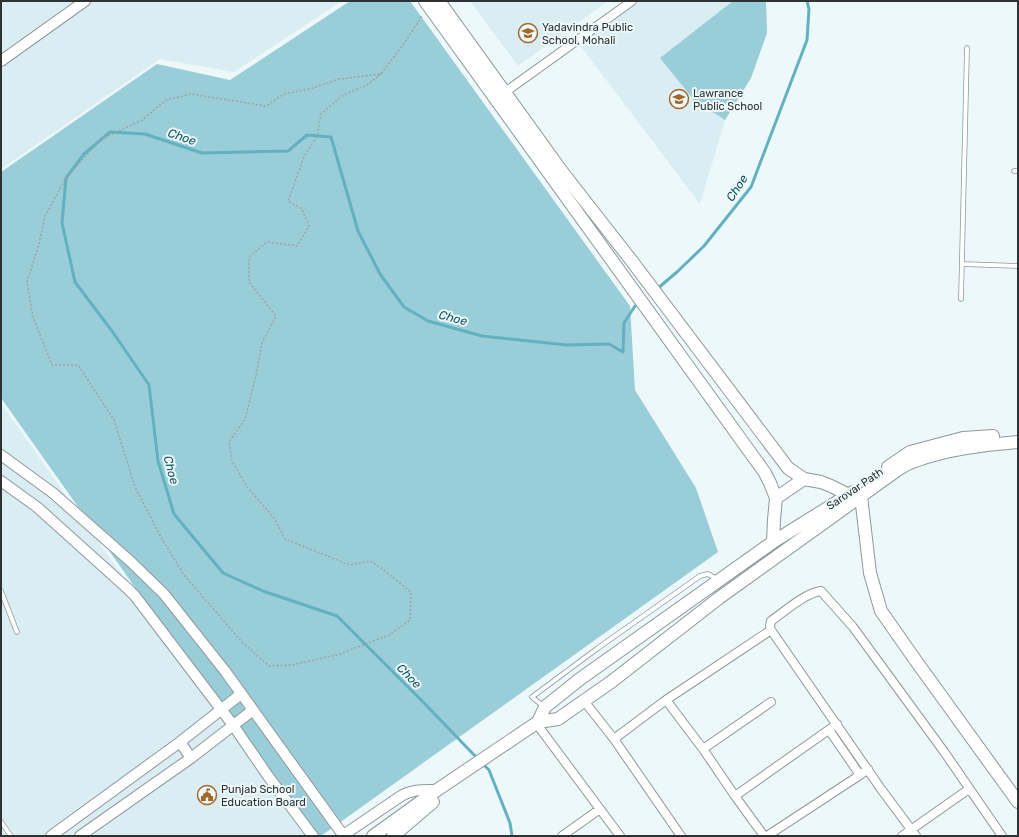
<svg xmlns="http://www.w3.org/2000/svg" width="1019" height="837" viewBox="0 0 1019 837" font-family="Rubik,sans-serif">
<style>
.built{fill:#daedf2}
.green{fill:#99ced9}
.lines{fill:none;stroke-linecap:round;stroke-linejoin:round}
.stream{stroke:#63b0c0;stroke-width:3}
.service-casing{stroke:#8e989a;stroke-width:5.5}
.minor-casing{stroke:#8e989a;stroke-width:10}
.tertiary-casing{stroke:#8e989a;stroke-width:12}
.secondary-casing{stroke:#8e989a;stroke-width:14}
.path{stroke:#9ba3a5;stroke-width:1.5;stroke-dasharray:2 2;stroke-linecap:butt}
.service{stroke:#fff;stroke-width:4}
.minor{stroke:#fff;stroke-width:8}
.tertiary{stroke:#fff;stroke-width:10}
.secondary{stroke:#fff;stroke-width:12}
.labels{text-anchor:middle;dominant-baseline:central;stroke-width:4;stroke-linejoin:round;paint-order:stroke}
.poi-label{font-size:11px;fill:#2e3233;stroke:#edf8fa;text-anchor:start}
.street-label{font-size:11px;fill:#2e3233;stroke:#edf8fa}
.water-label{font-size:12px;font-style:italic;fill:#0f535f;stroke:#edf8fa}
</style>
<rect width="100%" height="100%" fill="#edf8fa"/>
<path class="built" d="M1 1H342L234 72 160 59 1 169Z
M470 1H608L518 66Z
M639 1H766L767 33 751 78 725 120 700 204 579 44Z
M1 403 305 836H1Z"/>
<path class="green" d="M350 1H410L630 306 635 390 696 488 718 552 321 836H311L1 398V172L157 64 230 80Z
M733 1H766L767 33 751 78 725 120 694 100 660 58Z"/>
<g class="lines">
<path class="stream" d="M657 289 677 272 704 246 751 187 807 40 809 9 807 1
M478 759 426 705 337 616 263 591 223 573 174 514 158 461 149 385 112 331 75 282 62 223 66 178 84 154 110 132 145 134 202 153 288 151 307 135 331 137 358 231 380 274 404 307 428 321 482 336 567 345 609 344 623 352 624 323 635 306 640 303
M482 763 489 770 510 823 512 836"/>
<defs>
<path id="service" d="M1014 171H1018
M962 264 1018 266
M961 299 967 48
M1 591 17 632
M543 706 532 697 598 648 700 576 708 574 717 579
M1 822 11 836"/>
<path id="minor" d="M501 95 632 1
M666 700 703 749 735 796 764 836
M584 701 614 739 681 836
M536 723 620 836
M829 730 860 775
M614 739 666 700 771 630
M703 749 771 702
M735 796 837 724
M562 836 600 809
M767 836 860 775 868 769
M902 836 969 789
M916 836 881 789 771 630 770 626 771 621C784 612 805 593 821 591L853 627 945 753 1002 836"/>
<path id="tertiary" d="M1 61 85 1
M1 455 53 493 130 561 164 594 225 671 343 835
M1 481 37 507 127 588 135 596 233 725 268 776 309 831 313 836
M180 742 191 758
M51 836 180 742 241 694
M80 836 191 758 253 710
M342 836 401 796C412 789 424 790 437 790"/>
<path id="secondary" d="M425 1 765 473 770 483 776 498 774 520 773 542
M439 1 563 173 631 260 788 468 804 479 821 482 831 486 849 495
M888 467 910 452 963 438 993 436
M861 496 870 573 881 611 916 661 1018 802
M776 498 804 479
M538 722 545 707 580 679 773 542 853 492
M373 836 437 790 538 722 558 719 611 682 719 598 896 471C902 467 908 463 915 461 948 449 983 445 1018 442
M393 836 433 802"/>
</defs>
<use href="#service" class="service-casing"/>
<use href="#minor" class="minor-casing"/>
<use href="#tertiary" class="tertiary-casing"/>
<use href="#secondary" class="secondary-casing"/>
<path class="path" d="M381 74 367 85 343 95 321 114 317 136 304 157 288 201 302 209 309 226 297 246 267 242 249 257V282L276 316 262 343 256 376 245 419 229 442 232 461 248 488 274 518 285 539 350 565 370 561 381 568 411 592 410 620 389 635 340 654 292 665 269 666 242 642 184 575 162 539 135 487 114 420 78 365H52L33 317 27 282 39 244 45 216 66 178 100 140 142 120 166 100 191 94 266 106 284 94 313 88 339 79 381 74 405 42 422 16"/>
<use href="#service" class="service"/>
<use href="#minor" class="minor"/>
<use href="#tertiary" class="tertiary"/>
<use href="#secondary" class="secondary"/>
</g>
<defs>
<symbol id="school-ring" viewBox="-11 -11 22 22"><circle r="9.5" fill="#edf8fa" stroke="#a4672a" stroke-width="1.5"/><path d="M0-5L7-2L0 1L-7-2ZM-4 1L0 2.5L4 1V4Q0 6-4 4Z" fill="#a4672a"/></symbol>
<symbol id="civic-ring" viewBox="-11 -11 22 22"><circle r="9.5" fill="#edf8fa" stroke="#a4672a" stroke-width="1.5"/><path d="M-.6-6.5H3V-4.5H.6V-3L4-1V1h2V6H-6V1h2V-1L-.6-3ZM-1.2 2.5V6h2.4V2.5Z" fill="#a4672a"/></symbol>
</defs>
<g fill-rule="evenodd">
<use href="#school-ring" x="517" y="22" width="22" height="22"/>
<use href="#school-ring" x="668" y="88" width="22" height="22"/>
<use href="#civic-ring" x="196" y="784" width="22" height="22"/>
</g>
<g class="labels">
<g class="poi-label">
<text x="542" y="27">Yadavindra Public<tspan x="542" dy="13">School, Mohali</tspan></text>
<text x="693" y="93">Lawrance<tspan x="693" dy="13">Public School</tspan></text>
<text x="221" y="789">Punjab School<tspan x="221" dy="13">Education Board</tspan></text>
</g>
<g class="street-label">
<text transform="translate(855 489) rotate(-34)">Sarovar Path</text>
</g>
<g class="water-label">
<text transform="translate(182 137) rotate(18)">Choe</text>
<text transform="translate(737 188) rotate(-57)">Choe</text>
<text transform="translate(453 318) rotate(15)">Choe</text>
<text transform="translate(171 470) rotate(75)">Choe</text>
<text transform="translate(409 676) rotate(46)">Choe</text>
</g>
</g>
<rect width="1019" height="837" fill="none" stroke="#2e3233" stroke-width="4"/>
</svg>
